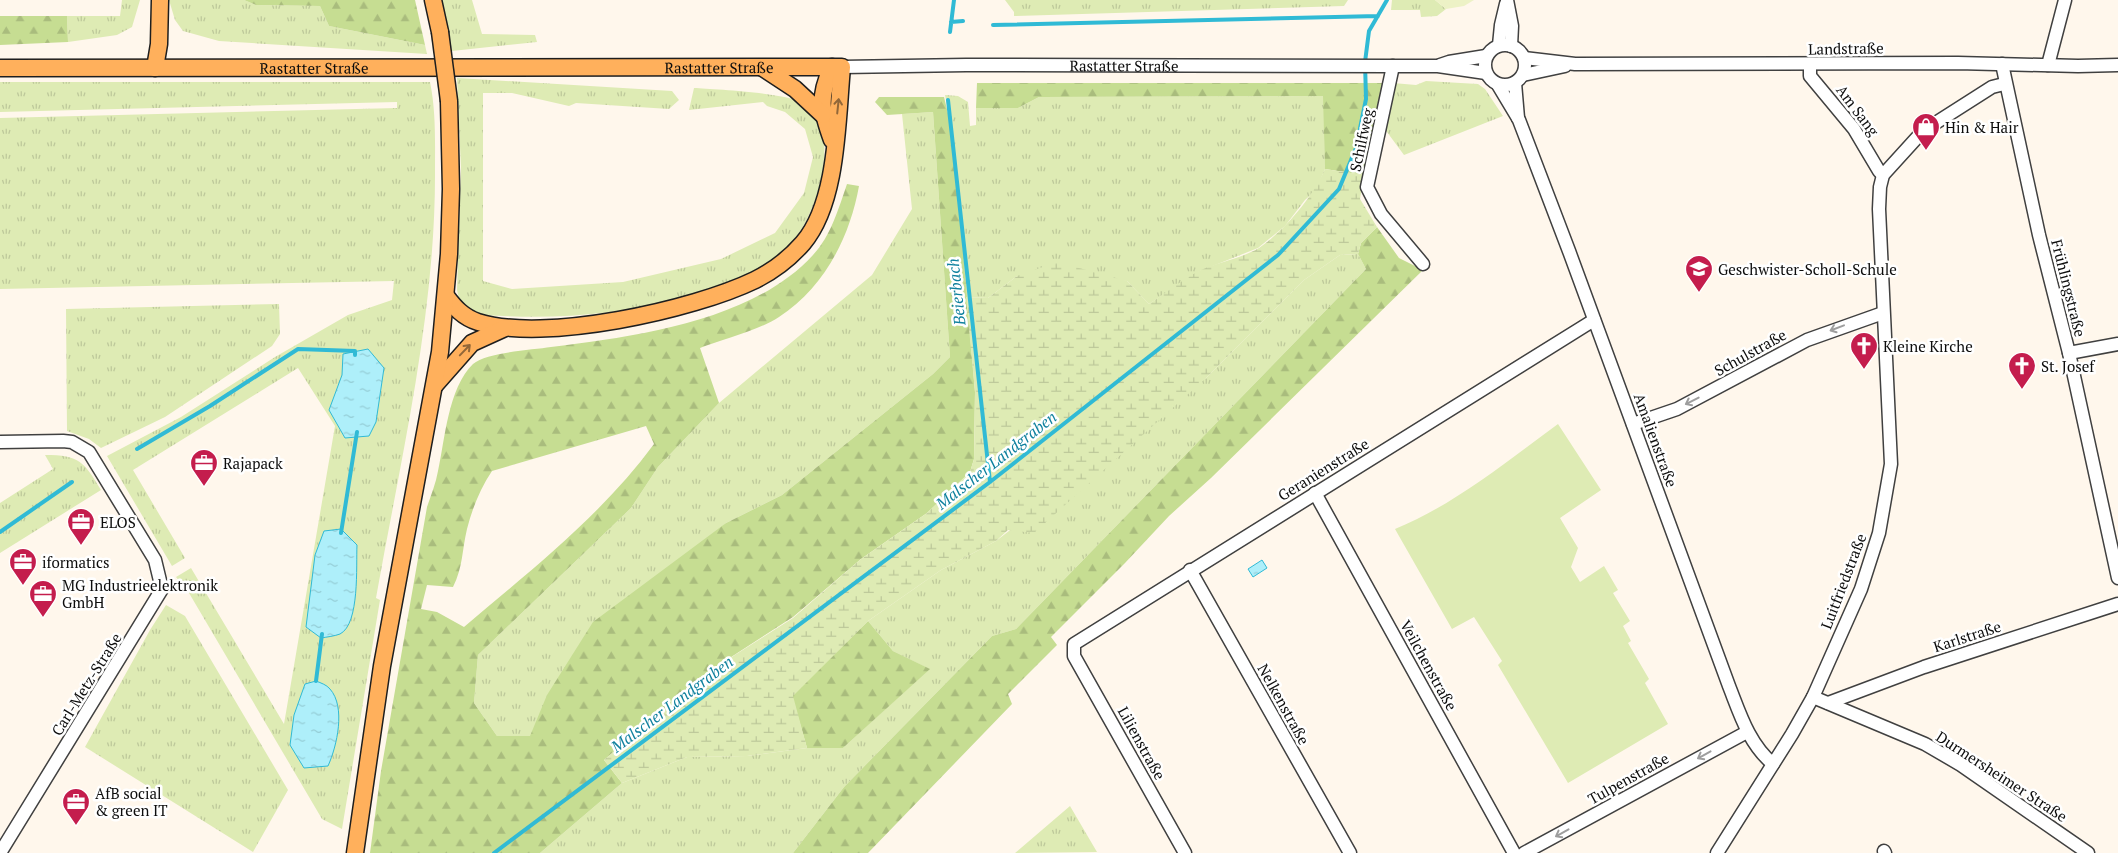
<svg xmlns="http://www.w3.org/2000/svg" width="2118" height="853" viewBox="0 0 2118 853" font-family="'PT Serif',serif">
<style>
.grass{fill:url(#grass-tufts)}
.forest{fill:url(#forest-firs);fill-rule:evenodd}
.wetland{fill:url(#wetland-marsh)}
.park{fill:#deebb4}
.pitch{fill:#edf2c6}
.water{fill:url(#water-ripples);stroke:#30bad5}
.lines{fill:none;stroke-linecap:round;stroke-linejoin:round}
.stream{stroke:#30bad5;stroke-width:4}
.minor-casing{stroke:#404040;stroke-width:15}
.major-casing{stroke:#1e1e1e;stroke-width:19}
.minor{stroke:#fff;stroke-width:12}
.major{stroke:#ffb05c;stroke-width:16}
.major-bridge-casing{stroke:#1e1e1e;stroke-width:19;stroke-linecap:butt}
.major-bridge{stroke:#ffb05c;stroke-width:16}
.oneway{stroke:#926738}
.oneway2{stroke:#9e9e9e}
.labels{text-anchor:middle;dominant-baseline:central;stroke-width:5;stroke-linejoin:round;paint-order:stroke}
.street-label{font-size:15px;fill:#0d0d0d;stroke:#fff}
.poi-label{font-size:15px;fill:#0d0d0d;stroke:#fff;text-anchor:start}
.water-label{font-size:16px;font-style:italic;fill:#0f819e;stroke:#fff}
</style>
<defs>
<pattern id="grass-tufts" width="24" height="20" patternUnits="userSpaceOnUse" patternTransform="scale(1.25)"><rect width="24" height="20" fill="#deebb4"/><path d="M3 7l-1-3M5 7V3M7 7l1-3M15 17l-1-3M17 17v-4M19 17l1-3" fill="none" stroke="#bdc89a"/></pattern>
<pattern id="forest-firs" width="22" height="20" patternUnits="userSpaceOnUse" patternTransform="scale(1.25)"><rect width="22" height="20" fill="#c6dd92"/><path d="M5 1l3.5 6h-7zM16 11l3.5 6h-7z" fill="#a9bc7d"/></pattern>
<pattern id="wetland-marsh" width="20" height="14" patternUnits="userSpaceOnUse" patternTransform="scale(1.25)"><rect width="20" height="14" fill="#deebb4"/><path d="M1 5h8M5 5V1M11 12h8M15 12V8" fill="none" stroke="#bdc89a"/></pattern>
<pattern id="water-ripples" width="26" height="14" patternUnits="userSpaceOnUse" patternTransform="scale(1.25)"><rect width="26" height="14" fill="#aeeffa"/><path d="M2 4q2-2 4 0t4 0M15 11q2-2 4 0t4 0" fill="none" stroke="#94ccd5"/></pattern>
</defs>
<rect width="100%" height="100%" fill="#fff7ec"/>
<path class="grass" d="M122 0H140L132 27 117 35 68 42 67 16H120Z
M169 0H244L256 5 320 6 329 26 425 45 427 54 219 41 183 31 175 20Z
M442 0H472L482 34 535 35 537 42 452 51Z
M1005 0H1348L1344 6 1014 16V12Z
M1392 0H1435L1446 9 1437 16 1421 17 1420 10H1391Z
M457 78 672 91 679 100 669 109 576 103 569 106 512 93H483V281L512 289 623 282 721 259 775 233 804 193 813 157 805 129 785 112 767 106 763 102 689 110 694 88C713 89 789 93 802 103 808 107 819 120 821 126 832 156 815 214 796 237 780 257 748 277 725 286 711 292 695 294 681 298 608 317 545 320 471 314L460 304 457 290 461 169Z
M1426 81 1478 84 1485 89 1503 116 1404 155 1384 128 1393 83 1416 85Z
M0 82H430C436 111 435 140 435 169 436 313 401 457 376 598L380 600 342 829 322 819 189 593 176 577 191 568 284 724 335 426 298 368 133 470 185 558 172 566 107 456 181 417 275 357 348 315 392 300 394 281 0 289V118L397 108V102L0 112Z
M945 95 958 96 968 102 970 126 976 125V108H1018L1039 97 1324 96 1325 169 1316 190 1305 200 1285 226 1258 248 1200 271 1149 304 1127 281 1017 276 988 298 966 297 953 134Z
M933 112 950 357 933 374 782 495 726 523 531 736H497L474 703 478 655 631 508 658 467 719 403 872 275 912 209 902 114Z
M1358 254 1366 269 1016 629 992 636 844 787 793 853H540L622 783 687 757 747 756 807 748H843L929 669 893 651 868 621 941 570 996 541 1207 377 1304 280 1340 255Z
M279 304 280 334 272 346 165 417 101 448 89 439 67 431 66 309Z
M45 455C80 455 84 462 101 490L0 553V503L53 469Z
M166 605 185 616 288 790 253 852 85 747 150 630Z
M1070 806 1097 852 1015 853Z"/>
<path class="forest" d="M244 0H415L425 45 329 26 320 6 256 5Z
M0 16H67L68 42 0 45Z
M977 83H1383L1364 175 1325 169 1323 96 1039 97 1018 108H976Z
M879 97H944L953 134 975 392 974 459 970 472 927 513 861 559 793 617 708 672 604 760 622 783 540 853H370L381 771 427 507C431 495 436 483 438 471 445 440 448 388 473 364 487 352 532 350 551 347 635 337 753 321 813 255 831 236 839 207 847 184L859 186C850 237 824 288 779 317 762 329 721 340 700 348L719 403 658 467 631 508 478 655 474 703 497 736H530L547 695 593 622 726 523 782 495 933 374 950 357 933 112 887 115 875 102ZM646 426 654 444C601 516 531 570 464 627L437 612 421 609 427 585 453 587C463 567 462 550 467 529 472 509 480 489 492 471Z
M1377 227 1399 258 1423 270 1211 478 1169 516 1125 563 1051 637 1057 645 1008 694 1012 704 868 853H793L844 787 992 636 1016 629 1366 269 1358 254 1361 243Z
M868 621 893 651 930 669 843 748H807L792 696Z"/>
<path class="wetland" d="M1325 169 1364 175 1360 199 1377 227 1361 243 1358 254 1340 255 1304 280 1207 377 1034 533 1008 530 996 541 941 570 868 621 793 696 807 748 747 756 687 757 622 783 604 760 708 672 793 618 861 559 927 513 970 472 974 459 975 392 966 297 988 298 1017 276 1057 262 1127 281 1149 304C1166 293 1183 279 1201 270 1219 262 1242 258 1259 248 1284 231 1313 197 1325 169Z"/>
<path class="park" d="M1558 424 1601 490 1560 518 1578 548 1571 567 1580 582 1604 566 1618 590 1613 593 1630 621 1623 626 1631 641 1628 643 1649 679 1645 683 1668 724 1568 783 1498 665 1502 661 1474 617 1452 629 1395 529C1454 505 1507 461 1558 424Z"/>
<path class="pitch" d="M1435 0H1474L1464 6 1446 9Z"/>
<path class="water" d="M368 349 384 368 376 422 369 436 345 438 329 410 342 375 343 354Z
M341 529 357 545C356 565 360 624 340 634 335 636 327 637 321 638L306 627 315 555 324 531Z
M1262 560 1267 568 1253 577 1248 569Z
M316 681C321 683 327 685 330 689 346 707 337 746 328 766L304 768 290 745 294 715 305 684Z"/>
<g class="lines">
<path class="stream" d="M951 22 963 21
M993 25 1378 16
M950 32 954 0
M948 100 990 482
M137 449 210 406 298 349 355 351V355
M0 532 72 482
M341 533 357 432
M316 681 322 634
M494 853 990 482 1278 255 1339 189 1356 148 1366 99 1365 62 1369 31 1387 0"/>
<defs>
<g id="minor">
<path d="M1507 0 1512 26 1511 46"/>
<circle cx="1505" cy="65" r="20"/>
<path d="M1499 45 1501 25 1506 4"/>
<path d="M1524 58 1575 64 1958 63 2078 66 2118 65"/>
<path d="M2002 64 2039 235 2069 353 2118 578"/>
<path d="M1440 65 1449 62 1486 56"/>
<path d="M1810 65V76L1854 129 1879 171 1883 175"/>
<path d="M2048 65 2065 0"/>
<path d="M1393 66 1367 187 1381 214 1423 264"/>
<path id="s1" d="M842 67 966 65 1393 66H1438L1486 73"/>
<path d="M1523 75 1565 66"/>
<path d="M1515 83 1518 118"/>
<path d="M1498 85 1519 120 1569 251 1729 686C1740 714 1749 744 1773 764"/>
<path d="M2069 353 2118 344"/>
<path d="M1633 424 1677 409 1807 340 1883 313"/>
<path d="M0 442 63 441 72 442 89 452 155 560 162 589 0 853"/>
<path d="M1315 493 1514 853"/>
<path d="M1190 570 1350 853"/>
<path d="M1813 697 1925 744 1961 765 2088 853"/>
<path d="M1828 703 1924 667 2118 604"/>
<path d="M1884 851 1885 853"/>
<path d="M1185 853 1074 656V644L1594 320"/>
<path d="M1524 853 1747 732"/>
<path d="M1717 853 1792 734 1813 697 1861 589 1879 533 1891 464 1879 209 1880 187 1883 175 1923 131 1992 87 2004 84"/>
</g>
<g id="major">
<path d="M433 0 440 32"/>
<path d="M832 67C818 97 821 110 832 140"/>
<path id="s2" d="M0 68 842 67C837 119 838 202 803 243 790 258 773 271 755 280 693 310 544 343 478 322 463 317 455 308 446 296"/>
<path d="M155 68 159 44 160 0"/>
<path d="M763 68 795 89 823 115"/>
<path d="M435 385 472 343 505 328"/>
<path d="M355 853 382 666 440 352 449 254 451 189 449 101"/>
</g>
</defs>
<use href="#minor" class="minor-casing"/>
<use href="#major" class="major-casing"/>
<use href="#minor" class="minor"/>
<use href="#major" class="major"/>
<defs>
<path id="major-bridge" d="M440 32 449 101"/>
</defs>
<use href="#major-bridge" class="major-bridge-casing"/>
<use href="#major-bridge" class="major-bridge"/>
</g>
<defs><path id="oneway-shaft" d="M-6 0H5M1.5-3L5.5 0L1.5 3" fill="none" stroke-width="1.6" stroke-linecap="round" stroke-linejoin="round" transform="scale(1.25)"/></defs>
<g class="oneway">
<use href="#oneway-shaft" transform="translate(838 106) rotate(-84)"/>
<use href="#oneway-shaft" transform="translate(465 350) rotate(-46)"/>
</g>
<g class="oneway2">
<use href="#oneway-shaft" transform="translate(1837 328) rotate(159)"/>
<use href="#oneway-shaft" transform="translate(1692 401) rotate(153)"/>
<use href="#oneway-shaft" transform="translate(1704 755) rotate(151)"/>
<use href="#oneway-shaft" transform="translate(1562 833) rotate(151)"/>
</g>
<defs>
<symbol id="shop-pin" viewBox="-11 -11 22 30"><path d="M0 17L-7.5 6A9.5 9.5 0 1 1 7.5 6Z" fill="#c41d4d" stroke="#fff"/><path d="M-5-2.5h2.3a2.7 3.5 0 0 1 5.4 0H5L5.5 6h-11ZM-1.5-2.5h3a1.5 2.3 0 0 0-3 0Z" fill="#fff"/></symbol>
<symbol id="school-pin" viewBox="-11 -11 22 30"><path d="M0 17L-7.5 6A9.5 9.5 0 1 1 7.5 6Z" fill="#c41d4d" stroke="#fff"/><path d="M0-5L7-2L0 1L-7-2ZM-4 1L0 2.5L4 1V4Q0 6-4 4Z" fill="#fff"/></symbol>
<symbol id="church-pin" viewBox="-11 -11 22 30"><path d="M0 17L-7.5 6A9.5 9.5 0 1 1 7.5 6Z" fill="#c41d4d" stroke="#fff"/><path d="M-1.2-6h2.4v3.5h3.3v2.4h-3.3V6h-2.4V-.1h-3.3v-2.4h3.3Z" fill="#fff"/></symbol>
<symbol id="office-pin" viewBox="-11 -11 22 30"><path d="M0 17L-7.5 6A9.5 9.5 0 1 1 7.5 6Z" fill="#c41d4d" stroke="#fff"/><path d="M-6-3h4V-5.5h4V-3h4V5H-6ZM-1-4.5V-3h2v-1.5ZM-6 0V1H6V0Z" fill="#fff"/></symbol>
</defs>
<g fill-rule="evenodd">
<use href="#shop-pin" x="1910" y="111" width="32" height="43"/>
<use href="#school-pin" x="1683" y="253" width="32" height="43"/>
<use href="#church-pin" x="1848" y="330" width="32" height="43"/>
<use href="#church-pin" x="2006" y="350" width="32" height="43"/>
<use href="#office-pin" x="188" y="447" width="32" height="43"/>
<use href="#office-pin" x="65" y="506" width="32" height="43"/>
<use href="#office-pin" x="7" y="546" width="32" height="43"/>
<use href="#office-pin" x="27" y="578" width="32" height="43"/>
<use href="#office-pin" x="60" y="786" width="32" height="43"/>
</g>
<g class="labels">
<g class="street-label">
<text transform="translate(1846 48) rotate(-1)">Landstraße</text>
<text stroke="none"><textPath href="#s1" startOffset="282">Rastatter Straße</textPath></text>
<text stroke="none"><textPath href="#s2" startOffset="719">Rastatter Straße</textPath></text>
<text stroke="none"><textPath href="#s2" startOffset="314">Rastatter Straße</textPath></text>
<text transform="translate(1858 110) rotate(53)">Am Sang</text>
<text transform="translate(1361 140) rotate(-78)">Schilfweg</text>
<text transform="translate(2069 288) rotate(76)">Frühlingstraße</text>
<text transform="translate(1750 352) rotate(-29)">Schulstraße</text>
<text transform="translate(1656 440) rotate(70)">Amalienstraße</text>
<text transform="translate(1323 469) rotate(-32)">Geranienstraße</text>
<text transform="translate(1843 581) rotate(-69)">Luitfriedstraße</text>
<text transform="translate(1967 636) rotate(-18)">Karlstraße</text>
<text transform="translate(1429 665) rotate(61)">Veilchenstraße</text>
<text transform="translate(86 684) rotate(-58)">Carl-Metz-Straße</text>
<text transform="translate(1284 704) rotate(61)">Nelkenstraße</text>
<text transform="translate(1142 743) rotate(61)">Lilienstraße</text>
<text transform="translate(2002 776) rotate(33)">Durmersheimer Straße</text>
<text transform="translate(1628 778) rotate(-29)">Tulpenstraße</text>
</g>
<g class="poi-label">
<text x="1945" y="127">Hin &amp; Hair</text>
<text x="1718" y="269">Geschwister-Scholl-Schule</text>
<text x="1883" y="346">Kleine Kirche</text>
<text x="2041" y="366">St. Josef</text>
<text x="223" y="463">Rajapack</text>
<text x="100" y="522">ELOS</text>
<text x="42" y="562">iformatics</text>
<text x="62" y="585">MG Industrieelektronik<tspan x="62" dy="17">GmbH</tspan></text>
<text x="95" y="793">AfB social<tspan x="95" dy="17">&amp; green IT</tspan></text>
</g>
<g class="water-label">
<text transform="translate(956 292) rotate(-96)">Beierbach</text>
<text transform="translate(996 460) rotate(-38)">Malscher Landgraben</text>
<text transform="translate(672 704) rotate(-37)">Malscher Landgraben</text>
</g>
</g>
</svg>
